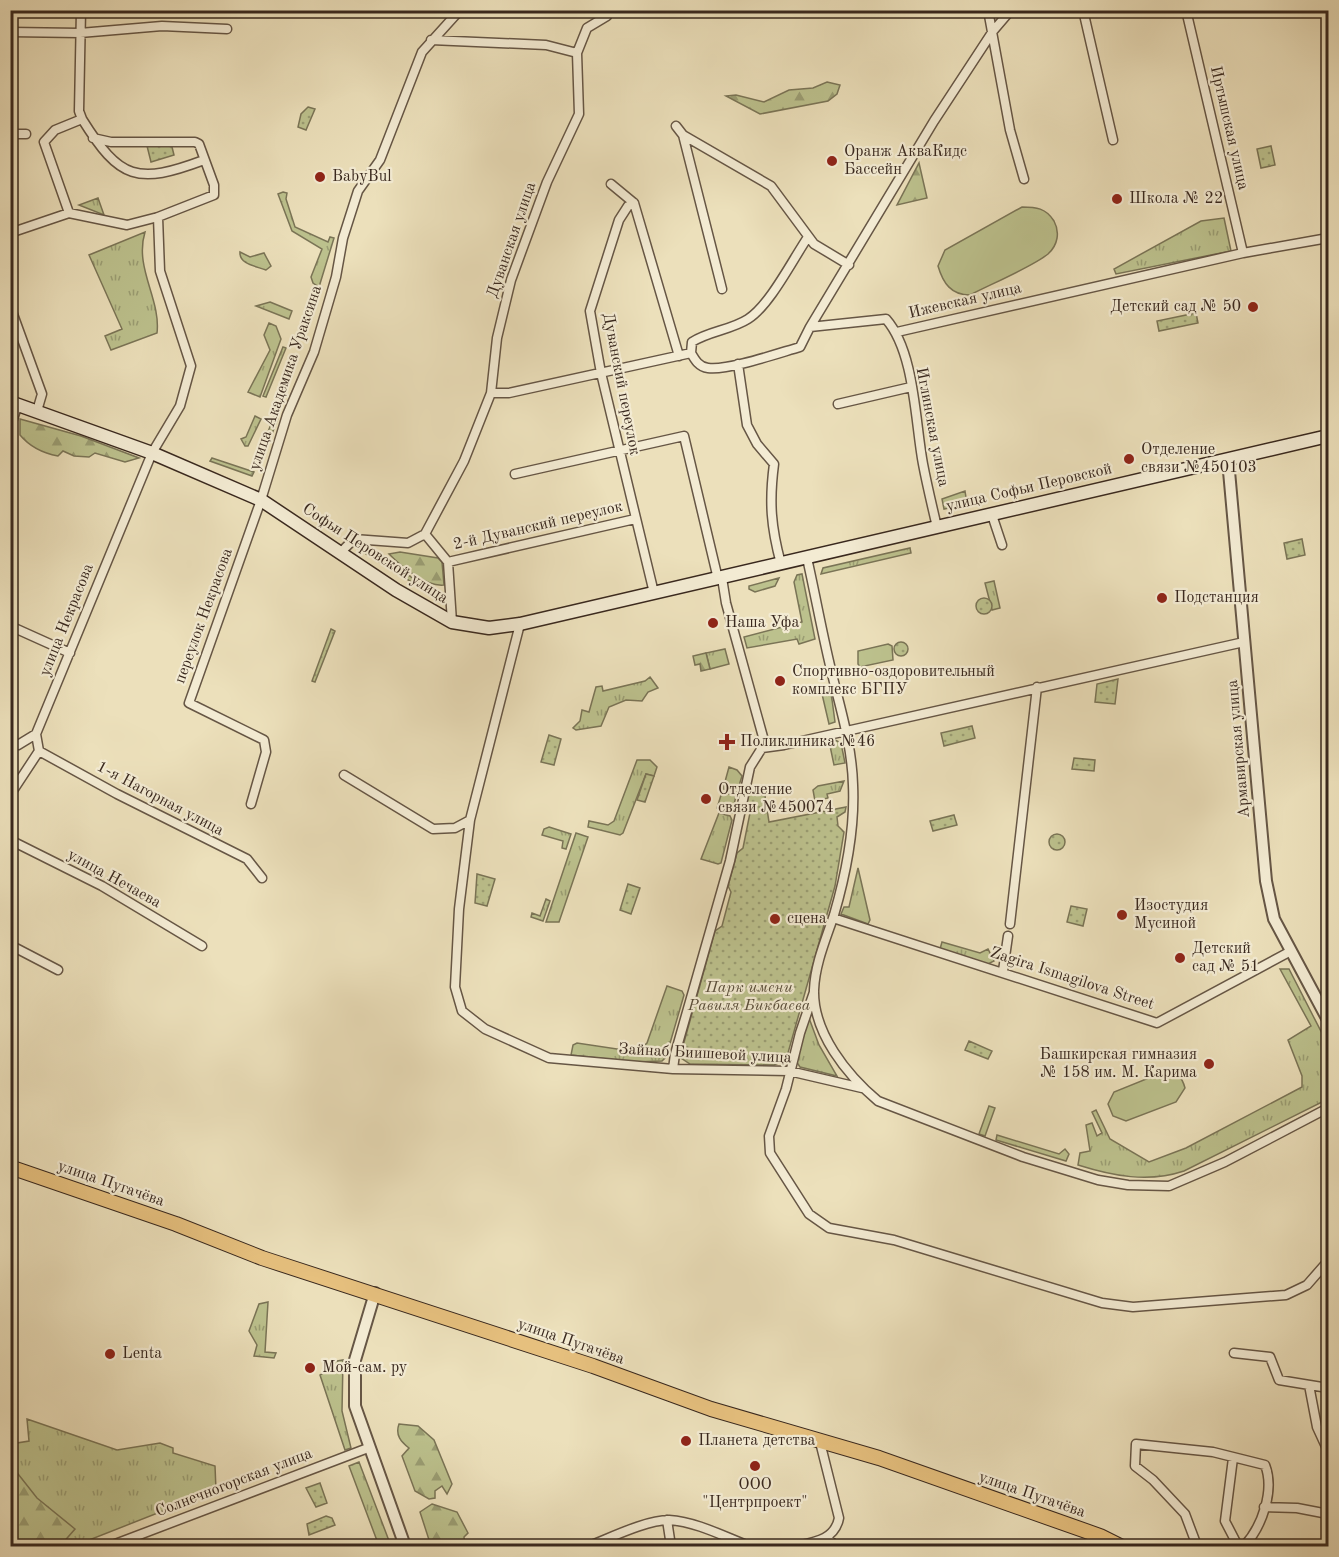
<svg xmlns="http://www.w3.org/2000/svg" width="1339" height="1557" viewBox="0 0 1339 1557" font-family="'Old Standard TT',serif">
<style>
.grass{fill:url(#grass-tufts);stroke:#7a7456;stroke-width:1.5}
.forest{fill:url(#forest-firs);stroke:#7a7456;stroke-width:1.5}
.park{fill:url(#park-dots);stroke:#7a7456;stroke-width:1.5}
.garden{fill:#bcc18d;stroke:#7a7456;stroke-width:1.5}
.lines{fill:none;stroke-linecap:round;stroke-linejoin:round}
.minor-casing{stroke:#665645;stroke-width:11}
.tertiary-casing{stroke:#665645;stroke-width:14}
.secondary-casing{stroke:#39281e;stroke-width:15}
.primary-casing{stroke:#39281e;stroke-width:16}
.minor{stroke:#f3ebd3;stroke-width:8}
.tertiary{stroke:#f3ebd3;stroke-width:10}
.secondary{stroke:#f3ebd3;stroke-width:12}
.primary{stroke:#e6c07e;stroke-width:14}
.poi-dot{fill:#8f2418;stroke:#f3ebd3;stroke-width:2}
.labels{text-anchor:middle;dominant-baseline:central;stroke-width:4.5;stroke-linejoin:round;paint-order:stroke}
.street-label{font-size:16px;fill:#39281e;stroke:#f3ebd3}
.poi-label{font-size:16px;fill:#39281e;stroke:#f3ebd3;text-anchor:start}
.park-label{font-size:16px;font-style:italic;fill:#5a4e3a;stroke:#f3ebd3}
</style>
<defs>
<pattern id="grass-tufts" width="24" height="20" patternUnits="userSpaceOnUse" patternTransform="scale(1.5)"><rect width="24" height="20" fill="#bcc18d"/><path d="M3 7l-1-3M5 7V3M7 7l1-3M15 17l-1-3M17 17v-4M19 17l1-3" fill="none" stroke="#9a9d73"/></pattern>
<pattern id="forest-firs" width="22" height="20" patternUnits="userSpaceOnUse" patternTransform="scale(1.5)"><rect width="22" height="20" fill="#bcc18d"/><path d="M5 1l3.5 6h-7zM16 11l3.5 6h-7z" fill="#9a9d73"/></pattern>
<pattern id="park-dots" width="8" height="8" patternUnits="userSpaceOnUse" patternTransform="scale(1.5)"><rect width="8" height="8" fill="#bcc18d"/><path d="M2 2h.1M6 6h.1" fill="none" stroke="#9a9d73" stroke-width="1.8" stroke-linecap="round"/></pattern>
</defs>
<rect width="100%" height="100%" fill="#ece0bb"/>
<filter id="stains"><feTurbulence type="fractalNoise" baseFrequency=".00333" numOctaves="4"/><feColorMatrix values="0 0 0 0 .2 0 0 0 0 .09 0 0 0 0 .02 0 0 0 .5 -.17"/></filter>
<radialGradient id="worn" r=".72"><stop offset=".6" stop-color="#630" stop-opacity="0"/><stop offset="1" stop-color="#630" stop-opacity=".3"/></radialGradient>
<path class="grass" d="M283 192 287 193 286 199 295 227 328 242 330 237 334 238 319 287 313 283 311 277 322 249 292 231 278 194Z
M98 198 104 215 79 205Z
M1224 218 1231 251 1116 274 1114 269 1201 221Z
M145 232C134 268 161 299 157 333L111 350 105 336 122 329 89 255Z
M240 252 250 257 264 253 271 266 266 270C255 266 239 264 240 252Z
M270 302 292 311 289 319 256 306Z
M269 323 276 326 281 339 260 397 248 392 270 350 264 335Z
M283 347 286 348 266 397 263 396Z
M255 416 261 419 248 446H245L241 439 246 437Z
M274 416 278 418 260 465 256 464Z
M965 491 967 504 944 509 942 499Z
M910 548 911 553 821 574 823 568Z
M802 574 815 639 799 644 797 639 747 648 744 637 802 622 794 582 797 575Z
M779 578 775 586 755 592 749 589V586Z
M994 581 1000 608 992 610 985 583Z
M725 649 729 664 710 669 706 653Z
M650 677 658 688 648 692 642 701 626 700 609 707 601 726 576 730 573 728 580 721 582 710 589 712 596 687 602 686 603 691 645 681Z
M831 692 835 722 829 724 822 694Z
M835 740 841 743 845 763 834 765 829 741Z
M637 760H650L657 767 654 776 646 774 623 833 620 835 588 827 589 821 608 825 614 821Z
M729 767 737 770 742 776 737 792 723 789Z
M844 781 840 791 827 794 828 798 815 801 813 790 818 786Z
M722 792 736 796 732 813 717 808Z
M719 813 730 816 732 820 721 863 718 864 701 859Z
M549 827 571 834 566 849 562 848 563 841 542 835 544 829Z
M576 833 588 837 559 922H546Z
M858 868 870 920 868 924 841 914 844 907H849Z
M546 899 550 901 543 921 531 917 532 913 540 916Z
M942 942 980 953 988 949 994 961 988 964 940 949Z
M1280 969H1289L1328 1045V1099L1184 1171C1148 1183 1113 1176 1078 1165L1080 1153 1090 1151 1086 1125 1092 1123 1097 1136 1102 1133 1092 1112 1096 1110 1110 1139 1149 1162 1186 1148 1302 1087V1076L1288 1040 1311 1026Z
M667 986 682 991 684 995 666 1057 662 1061 635 1062 571 1055 573 1045 577 1043 637 1052 647 1043Z
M809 1018 819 1045 837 1076 800 1067 796 1061Z
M989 1106 995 1108 985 1136 979 1134Z
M997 1135 1059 1154 1065 1149 1069 1154 1066 1161 996 1140Z
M268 1302 265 1352 276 1353 274 1358 254 1356 257 1345 249 1331 259 1304Z
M343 1360 342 1411 351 1448 345 1450 320 1375 330 1369 332 1362Z
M27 1419 117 1450 160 1443 173 1448V1453L215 1466 216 1490 74 1546H11V1444L29 1441Z
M359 1462 391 1546H379L349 1466Z"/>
<path class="forest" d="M827 82 840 85 837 94 828 101 760 114 726 96 736 95 764 102 789 90 813 88Z
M919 163 927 198 897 205Z
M20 419 81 436 139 458 125 462 95 453 89 457 74 456 63 451 58 456C42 453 30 447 20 435Z
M212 458 254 472 252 476 210 461Z
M364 547 446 599 447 604 358 549Z
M400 552 438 558 442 562 444 585C426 587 402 567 389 554Z
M706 653 710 669 701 671 700 664 695 665 693 656Z
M399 1424 418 1426 434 1440 452 1484 447 1494 442 1486 435 1491V1498L429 1499 415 1491 402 1456 409 1448C401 1442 395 1435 399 1424Z
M11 1465 37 1498 75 1529 61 1545 20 1546 11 1529Z
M432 1504 457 1512 468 1533 464 1537 465 1546H431L420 1512Z"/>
<path class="park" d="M308 107 315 109 306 130 298 127 301 114Z
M171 143 174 155 151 162 147 146Z
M1271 146 1275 165 1261 168 1257 149Z
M1196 313 1198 323 1159 331 1157 321Z
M1302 539 1305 555 1287 559 1284 543Z
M976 606a8 8 0 1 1 16 0a8 8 0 1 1-16 0Z
M331 629 335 631 315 682 312 681Z
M894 649a7 7 0 1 1 14 0a7 7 0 1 1-14 0Z
M1118 679 1115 704 1095 702 1097 684Z
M972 726 975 738 944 746 941 733Z
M549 735 561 739 554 765 541 762Z
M1074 758 1095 760 1094 771 1072 769Z
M646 774 654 776 645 802 637 800Z
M748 791 765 796 769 822 846 807 845 812 837 817 838 826 844 832 835 886 786 1060 774 1065 690 1064 681 1058V1053L715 931 722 926 731 892 728 886 737 853 743 848 751 808 745 800Z
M954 815 957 825 933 831 930 821Z
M1049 842a8 8 0 1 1 16 0a8 8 0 1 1-16 0Z
M477 874 495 879 487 906 475 903Z
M628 884 640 888 631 914 620 910Z
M1071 906 1087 909 1083 926 1067 922Z
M969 1041 992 1051 988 1059 965 1050Z
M320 1483 327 1503 316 1507 306 1488Z
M326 1516 332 1518 335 1525 309 1535 307 1524Z"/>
<path class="garden" d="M1022 207C1036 207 1046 208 1054 221 1060 232 1058 245 1048 254 1034 266 989 285 970 295 951 295 943 283 938 266L945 250Z
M888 644 892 646 893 660 860 667 858 664V651Z
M1166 1071C1177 1071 1182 1077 1185 1088L1176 1102 1126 1121 1113 1116 1108 1104 1114 1092Z"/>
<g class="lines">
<defs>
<path id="minor" d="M81 10 79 111 82 119
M988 10 1010 130 1024 179
M1083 10 1113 140
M1186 10 1243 253
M10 32 80 33 162 26 227 29
M431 40 546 45 577 53
M676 126 683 135 722 289
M10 134H26
M683 135 771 186 814 244 849 265
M611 184 634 203
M69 213 44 142 55 130 82 119C120 180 137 185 204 160
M10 233 69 213 127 225 158 217 214 195V185L199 144 195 142H111L93 138
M10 306 42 394 37 411
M810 327 934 121 993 31 1011 10
M897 332 1243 253 1328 238
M691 353 692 342C709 331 731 330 748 319 770 305 793 259 808 237
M738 364 747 425 757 444 774 464C769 502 771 527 781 564
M491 393H509L691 353C695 360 699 367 708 368 727 371 779 353 800 347L810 327 886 319C915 352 915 422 923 464 927 485 932 506 937 527
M838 404 911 387
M10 428 18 404
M515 474 684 436 718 579
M992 515 1002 545
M425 534 448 562 635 519
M340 553 354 539 408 543 425 534 464 461 491 393 497 338 511 280 547 182 579 114 577 53 587 28 607 16V10
M807 558C816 598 823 638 833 678 842 714 852 748 853 785 855 828 846 874 834 915 826 939 815 964 814 990 813 1033 847 1075 878 1101L1023 1157 1098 1180 1128 1185 1169 1186 1225 1162 1328 1108
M448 562 452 622
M654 593 601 373 590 311 619 220 628 206 634 203 679 356
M10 626 70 653
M10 741 18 745 36 734
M762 748 784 745 1244 642
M39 751 117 794 247 859 262 878
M344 775 433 829 455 828 470 820 520 624
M10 795 39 751 36 734 152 453 180 406 191 366 160 271 158 217
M251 804 266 752 264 740 189 703 261 500 287 415 314 352 336 277 343 238 358 191 380 160 422 52 460 10
M470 820 459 909 455 987 462 1011 485 1029 549 1058 673 1069 789 1071 862 1088
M10 840 102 886 202 946
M833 918 1157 1023 1291 951
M1010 924 1037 687
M10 945 58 970
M1003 971 1008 936
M814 992 800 1033 786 1089 769 1136 770 1153 809 1214 829 1228 894 1240 1102 1303 1133 1307 1286 1295 1307 1285 1328 1261
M673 1069 675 1054 730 861 750 767 762 748 763 737 726 603 722 578
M1234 1353 1270 1357 1279 1380 1328 1388
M1309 1385 1317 1427 1328 1451
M1233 1458 1225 1521 1238 1546
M1264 1507 1297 1508 1328 1514
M667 1520 671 1546
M827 1538 836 1546
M110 1546 368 1448
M589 1546C610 1538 646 1520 669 1520 697 1522 723 1536 749 1546
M797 1546C816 1542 835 1539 839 1518L820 1442
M1197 1546 1185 1514 1153 1480 1135 1466 1136 1444 1213 1452 1265 1465C1275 1490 1262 1527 1244 1546"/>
<path id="tertiary" d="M1228 460 1266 881 1274 919 1328 1020
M375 1293 355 1360V1406L405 1546"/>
<path id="secondary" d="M10 402 152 453 261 500 396 590 452 622 489 628 520 624 1328 436"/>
<path id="primary" d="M10 1167 176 1224 262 1258 593 1366 711 1409 879 1458 1100 1536 1120 1546"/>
</defs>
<use href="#minor" class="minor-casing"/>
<use href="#tertiary" class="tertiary-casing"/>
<use href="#secondary" class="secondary-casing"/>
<use href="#primary" class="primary-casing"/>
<use href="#minor" class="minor"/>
<use href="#tertiary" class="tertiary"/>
<use href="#secondary" class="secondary"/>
<use href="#primary" class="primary"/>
</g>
<g class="poi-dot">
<circle cx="832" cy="161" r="6"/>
<circle cx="320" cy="177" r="6"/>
<circle cx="1117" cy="199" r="6"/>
<circle cx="1253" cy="307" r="6"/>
<circle cx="1129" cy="459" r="6"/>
<circle cx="1162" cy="598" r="6"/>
<circle cx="713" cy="623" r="6"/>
<circle cx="780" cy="681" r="6"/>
<path d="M724 733h6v6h6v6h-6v6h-6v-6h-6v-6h6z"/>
<circle cx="706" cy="799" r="6"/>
<circle cx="1122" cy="915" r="6"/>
<circle cx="775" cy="919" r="6"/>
<circle cx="1180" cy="958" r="6"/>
<circle cx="1209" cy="1064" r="6"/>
<circle cx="110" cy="1354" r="6"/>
<circle cx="310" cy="1368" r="6"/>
<circle cx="686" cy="1441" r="6"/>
<circle cx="755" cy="1466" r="6"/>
</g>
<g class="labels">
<g class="street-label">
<text transform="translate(1229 128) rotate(77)">Иртышская улица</text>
<text transform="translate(512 240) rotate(-71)">Дуванская улица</text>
<text transform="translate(965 301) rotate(-13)">Ижевская улица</text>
<text transform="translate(286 378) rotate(-71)">улица Академика Ураксина</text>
<text transform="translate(621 384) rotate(79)">Дуванский переулок</text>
<text transform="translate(932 427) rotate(79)">Иглинская улица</text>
<text transform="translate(1029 488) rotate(-13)">улица Софьи Перовской</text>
<text transform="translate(538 526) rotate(-13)">2-й Дуванский переулок</text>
<text transform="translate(375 554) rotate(33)">Софьи Перовской улица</text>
<text transform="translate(204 616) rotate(-70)">переулок Некрасова</text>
<text transform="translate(67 620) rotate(-68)">улица Некрасова</text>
<text transform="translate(1239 749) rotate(-95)">Армавирская улица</text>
<text transform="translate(160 799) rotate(28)">1-я Нагорная улица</text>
<text transform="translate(114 879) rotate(29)">улица Нечаева</text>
<text transform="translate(1072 979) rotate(18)">Zagira Ismagilova Street</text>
<text transform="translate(705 1054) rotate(3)">Зайнаб Биишевой улица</text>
<text transform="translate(111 1184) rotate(19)">улица Пугачёва</text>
<text transform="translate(571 1342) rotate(19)">улица Пугачёва</text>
<text transform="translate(234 1483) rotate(-21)">Солнечногорская улица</text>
<text transform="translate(1032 1495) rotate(19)">улица Пугачёва</text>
</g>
<g class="poi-label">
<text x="844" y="152">Оранж АкваКидс<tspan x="844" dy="18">Бассейн</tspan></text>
<text x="332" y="177">BabyBul</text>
<text x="1129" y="199">Школа № 22</text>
<text x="1241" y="307" text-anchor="end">Детский сад № 50</text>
<text x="1141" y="450">Отделение<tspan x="1141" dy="18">связи №450103</tspan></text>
<text x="1174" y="598">Подстанция</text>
<text x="725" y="623">Наша Уфа</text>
<text x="792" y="672">Спортивно-оздоровительный<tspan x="792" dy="18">комплекс БГПУ</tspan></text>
<text x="740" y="742">Поликлиника №46</text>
<text x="718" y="790">Отделение<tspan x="718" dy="18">связи №450074</tspan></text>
<text x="1134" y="906">Изостудия<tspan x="1134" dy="18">Мусиной</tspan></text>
<text x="787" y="919">сцена</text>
<text x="1192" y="949">Детский<tspan x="1192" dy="18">сад № 51</tspan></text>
<text x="1197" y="1055" text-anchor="end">Башкирская гимназия<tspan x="1197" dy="18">№ 158 им. М. Карима</tspan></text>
<text x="122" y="1354">Lenta</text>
<text x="322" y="1368">Мой-сам. ру</text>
<text x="698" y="1441">Планета детства</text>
<text x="755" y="1485" text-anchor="middle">ООО<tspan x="755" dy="18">"Центрпроект"</tspan></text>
</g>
<g class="park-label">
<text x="749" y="988">Парк имени<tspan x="749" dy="18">Равиля Бикбаева</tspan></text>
</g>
</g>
<rect width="1339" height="1557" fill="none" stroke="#ece0bb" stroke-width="36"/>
<rect x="12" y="12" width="1315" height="1533" fill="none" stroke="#39281e" stroke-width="3"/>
<rect x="18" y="18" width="1303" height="1521" fill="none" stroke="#39281e" stroke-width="1.5"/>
<rect width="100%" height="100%" filter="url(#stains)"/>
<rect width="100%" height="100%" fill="url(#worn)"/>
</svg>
